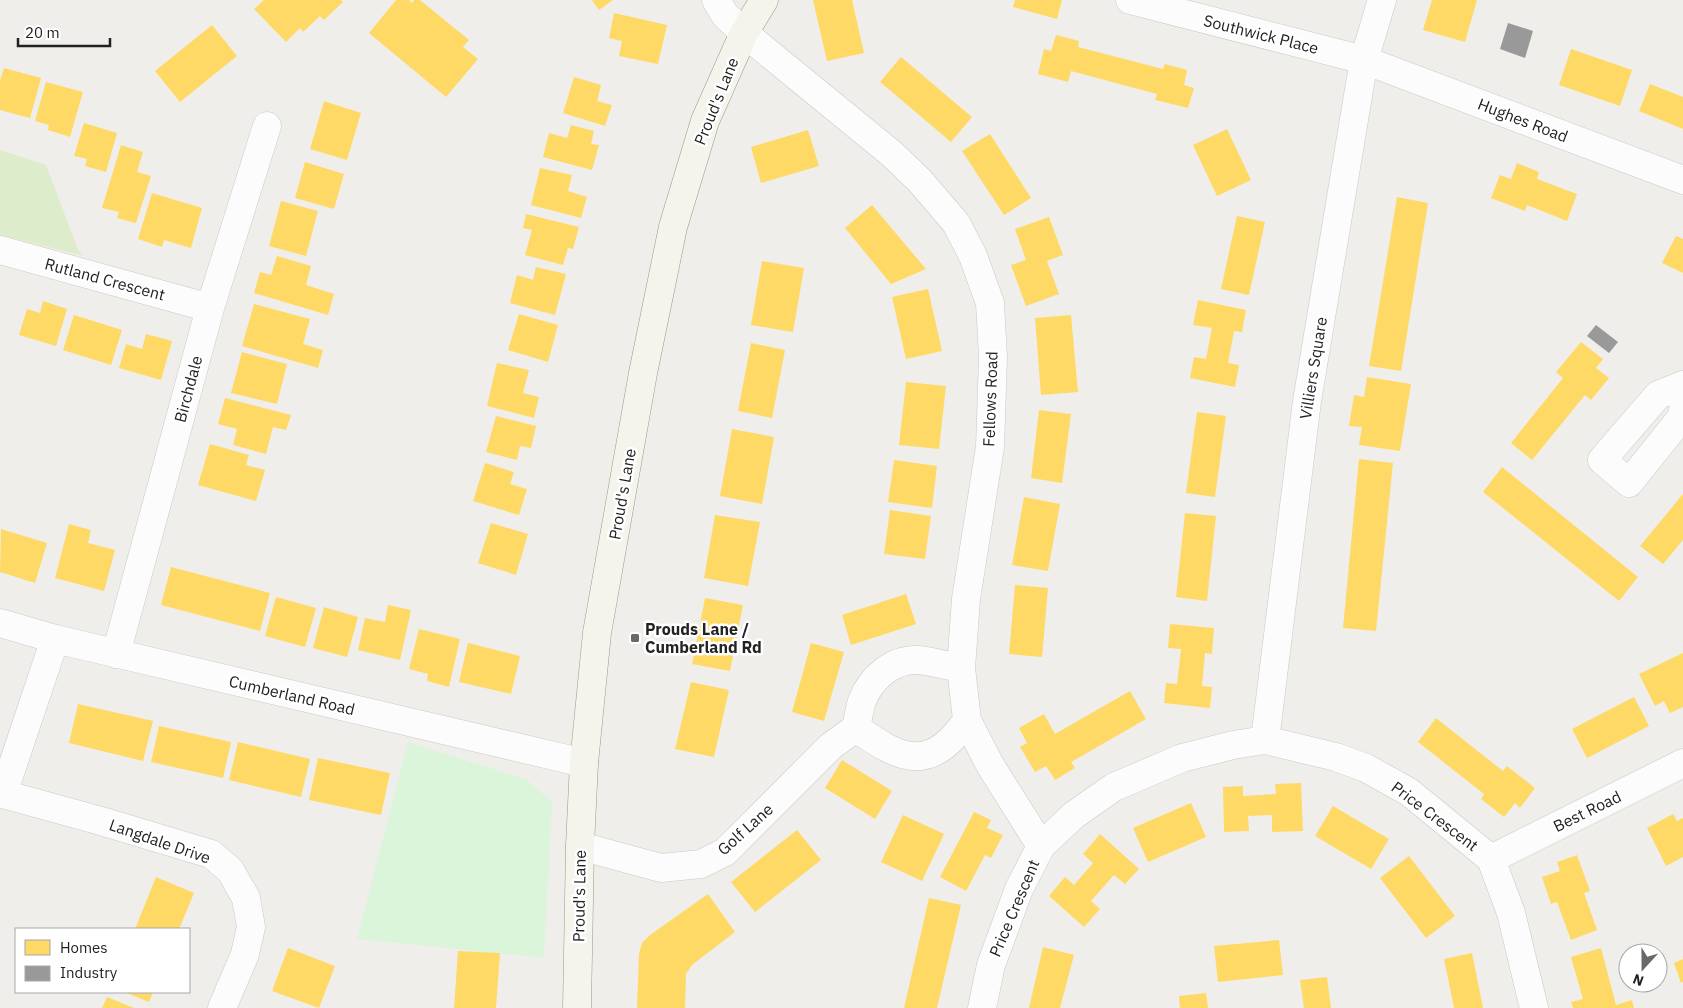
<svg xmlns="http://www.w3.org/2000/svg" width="1683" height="1008" viewBox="0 0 1683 1008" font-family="'IBM Plex Sans',sans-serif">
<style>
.grass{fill:#ddeccb}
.park{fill:#daf5da}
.homes{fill:#ffd966}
.industry{fill:#999}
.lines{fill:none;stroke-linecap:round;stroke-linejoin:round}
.street-casing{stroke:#c9c8c7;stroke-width:29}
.secondary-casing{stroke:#999a82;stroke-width:29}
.street{stroke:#fdfcfc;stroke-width:28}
.secondary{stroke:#f4f4ed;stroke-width:28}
.poi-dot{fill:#6a6968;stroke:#fff;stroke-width:2}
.labels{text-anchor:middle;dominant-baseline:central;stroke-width:5;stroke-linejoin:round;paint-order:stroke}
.street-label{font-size:16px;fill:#222;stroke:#fff}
.poi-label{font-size:16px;font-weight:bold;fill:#222;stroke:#fff;text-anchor:start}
</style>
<rect width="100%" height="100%" fill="#f0eeeb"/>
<path class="grass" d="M0 150 46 165 78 250 84 256 0 235Z"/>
<path class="park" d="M408 742 527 780 552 802 544 958 357 939Z"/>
<path class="homes" d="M264 0H341L343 2 324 20 320 16 303 32 300 28 286 42 254 9Z
M396 0H409L412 3 414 0H420L469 40 463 47 478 59 446 97 369 33Z
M592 0H613L599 10Z
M813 0H852L864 53 827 61Z
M1015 0H1062L1057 19 1013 7Z
M1432 0H1477L1465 42 1423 30Z
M614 13 667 25 658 64 619 56 622 41 609 38Z
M212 25 237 56 180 102 155 71Z
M1056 35 1079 41 1078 47 1163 69 1165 64 1187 70 1184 85 1194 88 1188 108 1155 100 1157 94 1071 71 1068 82 1038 74 1044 49 1051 51Z
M1571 49 1632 70 1620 106 1559 85Z
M901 57 972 117 951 142 880 82Z
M4 68 41 78 30 118 0 110V81Z
M574 77 601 85 597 101 612 105 605 126 563 113Z
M46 82 83 92 70 137 48 130 49 125 35 121Z
M1650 84 1683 97V129L1639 111Z
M324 101 361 113 347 160 310 149Z
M84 123 117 133 106 172 85 166 87 159 74 156Z
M571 125 594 131 591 144 599 145 592 170 543 157 549 133 567 138Z
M1227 129 1251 180 1217 196 1193 145Z
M808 130 819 166 761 183 751 147Z
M990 134 1031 198 1004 215 962 151Z
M121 145 143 152 137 172 151 176 136 223 117 218 119 212 102 208Z
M305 162 344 174 334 209 295 198Z
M1517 163 1539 172 1537 179 1577 194 1567 221 1527 205 1525 211 1491 198 1500 175 1511 179Z
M540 168 572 175 568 191 587 197 581 218 531 205Z
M152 193 202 208 191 248 164 240 162 247 138 239Z
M1397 197 1428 203 1401 371 1369 366Z
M281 201 318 211 306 256 269 246Z
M872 205 926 269 891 284 845 228Z
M526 214 579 227 573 249 568 248 563 265 525 255 532 230 523 228Z
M1237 216 1265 222 1249 295 1221 289Z
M1049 217 1063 255 1047 261 1059 294 1026 306 1011 265 1026 260 1015 229Z
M1676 236 1683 239V273L1662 263Z
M277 256 311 266 306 285 334 294 328 315 254 293 260 272 271 275Z
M762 261 804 268 793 332 751 325Z
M536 267 566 274 555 315 510 303 517 275 533 280Z
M928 289 942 351 906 359 892 297Z
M1198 300 1246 310 1242 332 1234 331 1228 363 1239 365 1235 387 1190 378 1194 357 1206 359 1212 328 1193 325Z
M43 301 67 309 56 346 19 335 27 309 40 313Z
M254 304 310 319 303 344 323 350 318 368 242 346Z
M519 314 558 325 548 362 508 350Z
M74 315 122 330 111 365 63 350Z
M1071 315 1078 392 1041 395 1035 318Z
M146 334 172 341 161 380 119 368 126 344 142 349Z
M1581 342 1603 359 1596 368 1609 378 1591 400 1585 395 1532 460 1511 443 1563 378 1556 372Z
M751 343 785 350 772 418 738 411Z
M242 352 287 364 277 404 231 393Z
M497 363 529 370 523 393 539 397 534 418 487 406Z
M1367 377 1411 384 1400 451 1359 445 1362 427 1349 426 1354 395 1364 397Z
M906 382 946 386 939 449 899 445Z
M225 398 291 415 286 430 273 427 266 454 233 445 237 429 218 424Z
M1039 410 1071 414 1062 483 1031 478Z
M1197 412 1226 416 1215 497 1186 493Z
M496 416 536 426 531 448 520 446 517 460 486 452Z
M732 429 774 437 762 504 720 496Z
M210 444 249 455 246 465 265 470 256 501 198 485Z
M1359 459 1393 463 1376 631 1343 628Z
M894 460 937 466 932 508 888 502Z
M485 463 514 472 510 484 527 489 519 515 473 501Z
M1502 467 1638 577 1619 601 1483 492Z
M1683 494V540L1663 564 1640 546Z
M1024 497 1060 504 1048 571 1012 565Z
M890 510 931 516 925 559 884 554Z
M1185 513 1216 516 1207 601 1176 597Z
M715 515 760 522 748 586 704 578Z
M491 523 528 534 516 575 478 563Z
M69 524 91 530 88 543 115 550 104 591 55 578Z
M1 529 47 543 35 583 0 572Z
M171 567 270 593 260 631 161 605Z
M1015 585 1048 588 1042 657 1009 654Z
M906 594 916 624 851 645 842 615Z
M276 597 316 608 305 647 265 636Z
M705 598 743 605 730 671 692 664Z
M388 605 411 610 400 660 358 650 365 618 385 622Z
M324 607 358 617 347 657 313 648Z
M1170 624 1214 628 1212 654 1205 653 1202 686 1212 687 1210 708 1164 703 1166 683 1177 684 1181 649 1168 648Z
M419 629 460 639 449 687 427 681 428 674 409 669Z
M468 643 520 656 511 694 459 682Z
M811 643 844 652 824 721 792 712Z
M1683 653V707L1670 713 1664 701 1655 706 1639 674Z
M691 682 729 690 714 757 675 749Z
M1130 691 1146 719 1071 762 1075 768 1055 780 1046 766 1035 772 1020 747 1027 743 1019 728 1044 714 1055 734Z
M1634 697 1649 726 1587 758 1572 729Z
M78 704 153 721 143 761 69 743Z
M1436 718 1503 771 1507 766 1535 788 1520 808 1515 803 1504 817 1481 799 1484 794 1418 742Z
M159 726 231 742 223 778 151 762Z
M238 742 310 759 301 797 229 780Z
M318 758 390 773 381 815 309 800Z
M842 760 892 791 875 819 825 788Z
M1301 783 1303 831 1272 832V815L1248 816 1249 831 1224 832 1223 787 1243 786V796L1276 794 1275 784Z
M1191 803 1206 837 1148 862 1133 828Z
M1333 806 1389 839 1371 869 1315 836Z
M974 812 991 820 987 828 1003 835 991 858 985 855 966 891 940 877Z
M1673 814 1677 821 1683 818V857L1666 866 1647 828Z
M903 815 944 834 922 881 881 862Z
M797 830 821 860 755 912 731 882Z
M1100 834 1139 869 1125 884 1114 875 1091 901 1100 909 1084 927 1049 896 1065 877 1074 885 1093 863 1083 854Z
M1577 855 1590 891 1584 893 1597 930 1571 940 1557 902 1551 904 1542 877 1560 871 1557 862Z
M1409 856 1455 916 1426 938 1380 878Z
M156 877 194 893 179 929H135Z
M708 894 735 932 692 965 686 974 685 1008H637L639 954 642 943 650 935Z
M929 898 961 905 937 1008H904Z
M1279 940 1283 975 1218 982 1214 946Z
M1043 947 1074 955 1060 1008H1029Z
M288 948 335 966 319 1008 272 991Z
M1601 948 1616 1005 1632 1000 1634 1008H1573L1571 1002 1583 999 1571 957Z
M458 951 500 953 496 1008H454Z
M1472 953 1483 1008H1454L1444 959Z
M1683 959V982L1681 983 1674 963Z
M1327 977 1331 1008H1304L1300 980Z
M124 992H153L149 1002Z
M1206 993 1208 1008H1180L1179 996Z
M107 997 134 1008H102Z"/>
<path class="industry" d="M1508 23 1533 31 1525 58 1500 49Z
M1596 325 1618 342 1609 353 1587 336Z"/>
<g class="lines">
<defs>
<path id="street" d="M716 0 725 15 744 33 892 154 920 181 956 223 973 256 990 303 993 357 990 447 966 599 961 668 967 720 990 765 1041 846
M1130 0 1364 60 1683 180
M0 250 210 308
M1683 385 1658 395 1602 460 1629 483 1681 418 1683 410
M0 623 55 639 584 763
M55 639 3 794 101 821 211 854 230 870 246 898 251 927 245 954 222 1008
M116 654 210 308 267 126
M961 668C947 666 932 661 918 660 892 659 871 678 862 701 859 710 858 720 856 728 902 761 931 773 967 720
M1265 740 1307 401 1364 60 1382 0
M580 846 661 868 701 864 725 852 831 746 856 728
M1491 859 1683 763
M982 1008 991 965 1019 889 1041 846 1074 815 1114 787 1182 758 1233 745 1265 740 1336 757 1366 768 1409 792 1491 859 1511 913 1534 1008"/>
<path id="secondary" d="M577 1008 580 846 584 763 597 633 643 373 673 227 705 121 744 33 764 0"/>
</defs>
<use href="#street" class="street-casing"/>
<use href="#secondary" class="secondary-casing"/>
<use href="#street" class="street"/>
<use href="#secondary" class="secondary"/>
</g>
<rect class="poi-dot" x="630" y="633" width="10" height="10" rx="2.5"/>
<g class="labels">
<g class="street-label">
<text transform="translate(1261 34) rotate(14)">Southwick Place</text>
<text transform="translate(716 101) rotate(-68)">Proud's Lane</text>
<text transform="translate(1523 120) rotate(21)">Hughes Road</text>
<text transform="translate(105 279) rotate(15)">Rutland Crescent</text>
<text transform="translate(1313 368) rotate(-81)">Villiers Square</text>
<text transform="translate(188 389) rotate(-75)">Birchdale</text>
<text transform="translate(990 399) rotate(-88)">Fellows Road</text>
<text transform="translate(622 494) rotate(-80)">Proud's Lane</text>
<text transform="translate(292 695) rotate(13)">Cumberland Road</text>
<text transform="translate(1587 811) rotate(-26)">Best Road</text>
<text transform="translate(1435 816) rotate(37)">Price Crescent</text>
<text transform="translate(745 829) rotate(-42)">Golf Lane</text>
<text transform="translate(160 841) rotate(19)">Langdale Drive</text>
<text transform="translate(579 896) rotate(-89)">Proud's Lane</text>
<text transform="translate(1014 908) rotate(-67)">Price Crescent</text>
</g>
<g class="poi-label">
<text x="645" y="629">Prouds Lane /<tspan x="645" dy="18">Cumberland Rd</tspan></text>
</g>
</g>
<rect x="15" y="928" width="175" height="65" fill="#ffffff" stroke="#a7a7a7"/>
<rect x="25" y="940" width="25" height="15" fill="#ffd966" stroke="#a7a7a7"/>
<text x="60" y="953" font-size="15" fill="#222222">Homes</text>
<rect x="25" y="966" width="25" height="15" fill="#999999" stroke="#a7a7a7"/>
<text x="60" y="978" font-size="15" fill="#222222">Industry</text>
<g transform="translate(1643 968) rotate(201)"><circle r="24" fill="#ffffff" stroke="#a7a7a7"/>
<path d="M0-4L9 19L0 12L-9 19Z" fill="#6a6968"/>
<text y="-8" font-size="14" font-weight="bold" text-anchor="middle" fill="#222222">N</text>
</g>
<path d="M18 38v8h92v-8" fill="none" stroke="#222222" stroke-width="2.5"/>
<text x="25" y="38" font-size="15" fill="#222222" stroke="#ffffff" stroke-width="4" paint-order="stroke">20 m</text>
</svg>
